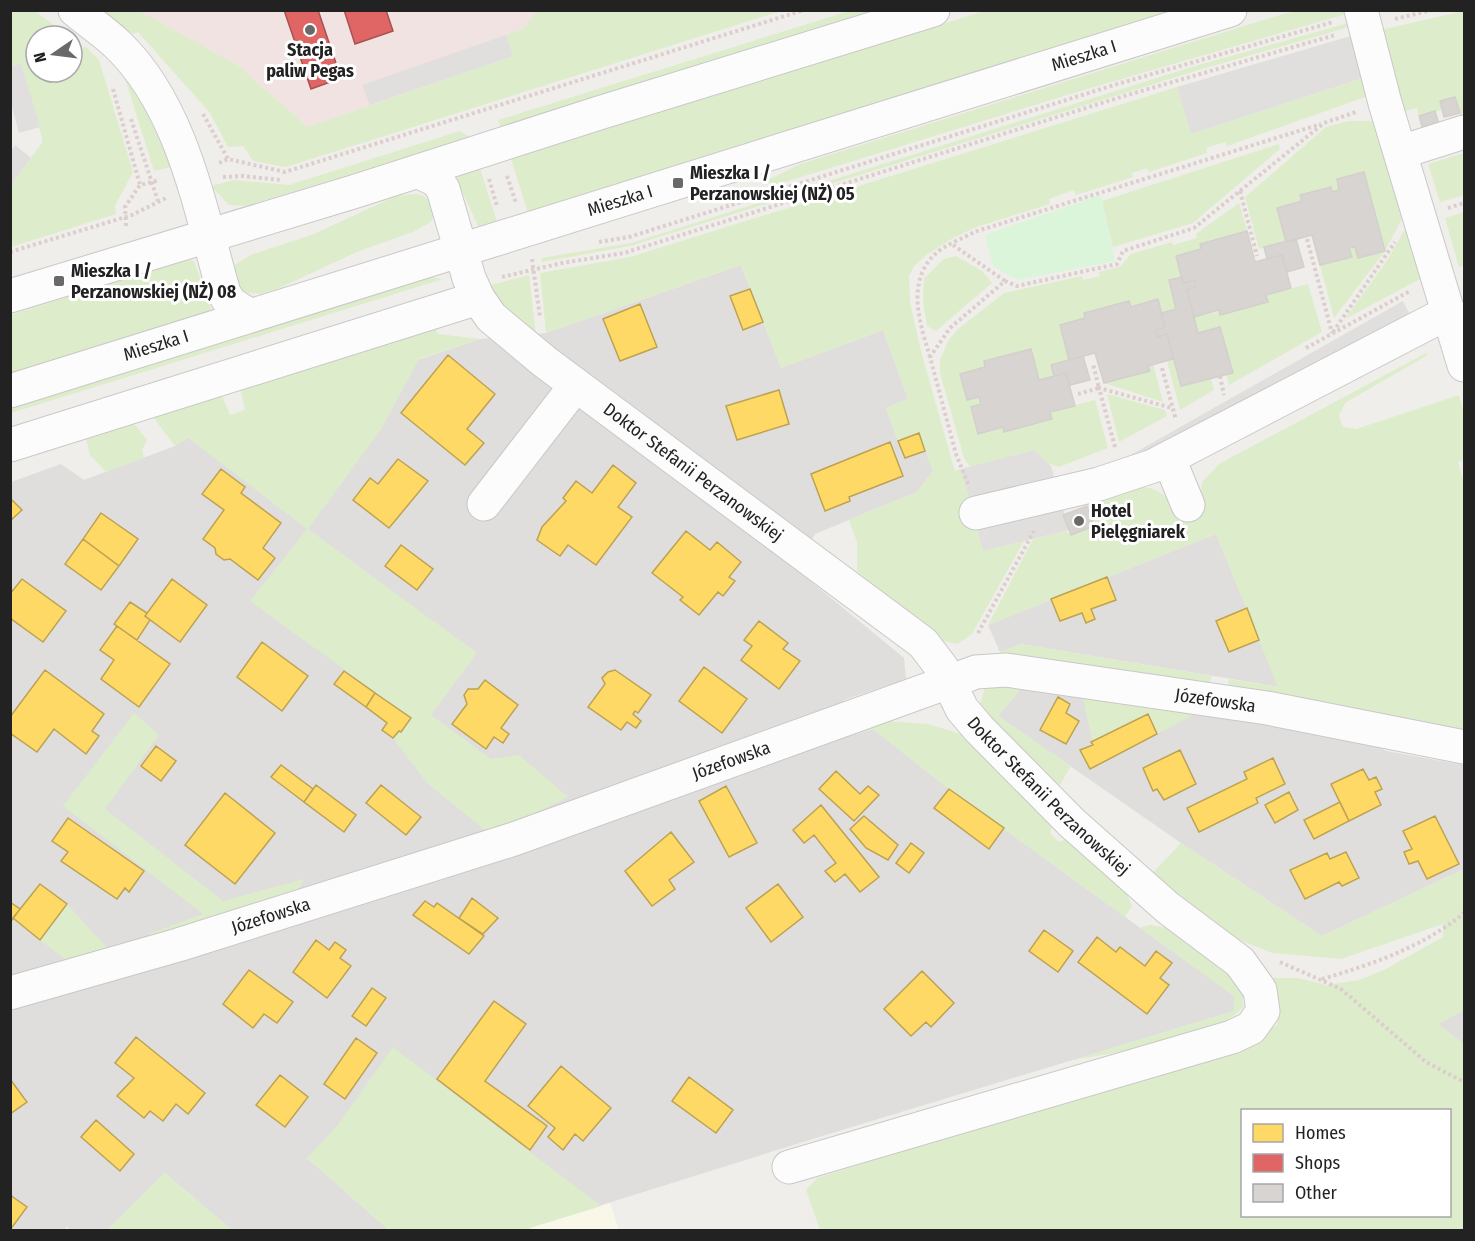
<svg xmlns="http://www.w3.org/2000/svg" width="1475" height="1241" viewBox="0 0 1475 1241" font-family="'Fira Sans Condensed',sans-serif">
<style>
.residential{fill:#dfdedc}
.commercial{fill:#f1e3e1}
.education{fill:#f8f7e8}
.grass{fill:#ddeccb;fill-rule:evenodd}
.park{fill:#daf5da}
.parking{fill:#e0dfde}
.homes{fill:#ffd966;stroke:#bda252;stroke-width:1.5}
.shops{fill:#e06666;stroke:#a75252;stroke-width:1.5}
.building{fill:#d7d4d2;stroke:#d3d0cc;stroke-width:1.5}
.lines{fill:none;stroke-linecap:round;stroke-linejoin:round}
.minor-casing{stroke:#c9c8c7;stroke-width:35}
.path{stroke:#dccecd;stroke-width:4;stroke-dasharray:3 3;stroke-linecap:butt}
.minor{stroke:#fdfcfc;stroke-width:33}
.poi-dot{fill:#6a6968;stroke:#fff;stroke-width:2}
.labels{text-anchor:middle;dominant-baseline:central;stroke-width:6;stroke-linejoin:round;paint-order:stroke}
.poi-label{font-size:18px;font-weight:bold;fill:#222;stroke:#fff;text-anchor:start}
.street-label{font-size:18px;fill:#222;stroke:#fff}
</style>
<rect width="100%" height="100%" fill="#f0eeeb"/>
<path class="residential" d="M741 265 781 368 883 330 908 399 886 408 898 441 919 433 933 471 917 492 815 534 797 570 904 658 906 679 844 700 857 734 873 729 949 789 1234 996V1011L806 1141 522 1230 307 1158 389 1230H232L165 1173 107 1230H71L67 1227 64 1230H11V482L61 464 84 480 175 446 187 438 480 339 546 333Z
M1216 534 1279 687 1021 644 1000 652 988 625Z
M1025 684 1367 740 1386 751 1464 765V869L1322 936 1181 843 998 716Z
M1464 1010V1044L1437 1024Z"/>
<path class="commercial" d="M140 11H536L524 28 506 35 513 56 308 127 237 65Z"/>
<path class="education" d="M610 1203 619 1230H522Z"/>
<path class="grass" d="M1349 10 1350 13 1087 89 772 186 766 181 800 164 1273 17 1296 11Z
M11 11H35L67 35 36 36V72H72V56L75 58 85 46 99 60 133 172 115 206 116 214 11 247 10 185 42 143V138L21 64 11 67Z
M103 11H140L237 65 308 127 512 56 506 35 524 28 536 11H781L286 167 253 161 243 146 228 147 210 113 138 32 133 34Z
M849 11H878L501 128 498 120Z
M984 11H1175L528 213 511 159Z
M1464 11V121L1462 122 1455 98 1442 110 1419 116 1417 108 1399 113 1376 31Z
M1352 22 1353 26 1202 69 630 246 542 262 541 258 631 243 1195 66Z
M124 75 141 99 171 167 154 171Z
M1366 77 1371 95 1227 146 1225 142 1206 148 1207 153 1149 172 1147 168 1132 173 1133 177 1076 195 1074 190 1049 199 1050 204 974 228 953 238 928 254 914 266 909 276 910 303 922 355 955 471 961 469 983 551 1024 541 972 634 958 644 939 640 857 571V542L849 520 917 492 933 471 919 434 898 441 886 408 908 399 883 330 781 368 741 265 546 333 540 273 630 257 1177 87 1191 134Z
M1349 121H1377L1405 213 1385 251 1334 318 1320 265 1351 257 1349 248 1355 247 1359 258 1384 251 1364 172 1337 179 1339 190 1332 192 1330 187 1301 195 1302 201 1277 208 1286 242 1259 249 1245 197 1326 127Z
M460 131 471 138 246 206 229 205 211 186 234 180 289 185Z
M1279 144 1280 149 1193 223 1113 247 1102 201Z
M1464 153V195L1440 202 1428 164Z
M480 168 497 222 479 228 457 180 458 176Z
M415 194C429 196 431 201 434 214L431 222 413 232 359 251 277 289 260 294 241 292 233 273 235 265 250 255 314 234 396 196Z
M1239 203 1247 231 1200 244 1201 249 1182 277 1169 281 1176 309 1161 313 1157 300 1131 307 1128 301 1084 313 1085 318 1060 325 1069 360 1051 365 1054 376 1039 380 1030 349 984 361 985 367 960 374 967 400 979 397 981 404 971 407 978 434 1003 427 1004 432 1051 419 1050 412 1095 400 1108 448 1059 467 1047 463 1034 450 970 467 964 458 940 373V360L948 341 957 330 1004 293 1082 276 1083 280 1100 276 1099 272 1121 266 1131 254 1172 242 1173 245 1197 238 1196 234Z
M1464 212V265L1459 267 1445 218Z
M1408 224 1424 277 1345 319 1388 259Z
M956 256 982 271 992 283 936 331 927 326 923 302 924 278 944 259Z
M186 259 194 261 211 309 209 312 11 373V315Z
M529 275 536 334C518 320 496 308 491 285Z
M430 277 443 279 11 413V408Z
M1308 284 1322 332 1229 385 1226 374 1233 372 1220 327 1198 333 1194 317 1268 302 1266 295Z
M434 326 438 334 480 339 419 359 382 428 308 529 477 653 431 715 491 759 519 755 568 797 531 815 486 831 427 783 393 738 399 731 401 732 411 718 250 601 307 529 188 438 175 446 153 417 154 413 221 393 230 415 245 410 241 391 243 386Z
M1428 352 1426 356 1345 403 1339 416 1343 427 1356 429 1459 395 1464 413V460L1458 462 1464 482V732L1229 687 1228 679 1278 687 1216 534 988 625 1033 539 1066 531 1071 535 1094 526 1087 506 1095 503V500C1124 491 1147 475 1171 502L1200 492 1203 481 1219 464Z
M1173 359 1181 386 1211 379 1214 390 1180 410 1167 361Z
M1153 364 1163 402 1104 383 1150 371 1148 366Z
M1107 394 1165 410 1167 416 1119 442Z
M132 421 147 440 142 450 144 458 106 472 90 455 85 435Z
M1021 644 1212 676 1209 685 1015 659 1000 652Z
M1025 684 998 716 1071 766 1060 785 993 729 980 705 985 687Z
M1082 693 1199 712 1157 734 1147 714 1093 745Z
M134 713 159 735 105 809 223 901 304 879 296 894 154 940 148 934 203 914 63 806Z
M887 721 928 724 961 734 1054 823 1050 833 1059 842 1068 838 1127 894 1132 906 1125 917 949 789 873 729 857 734 870 723Z
M1181 843 1322 936 1464 869V1010L1438 1024 1464 1044V1230H820L806 1190 817 1178 1254 1041 1277 1025 1278 1009 1267 978H1298L1327 985 1359 980 1384 970 1443 937V924L1341 959 1272 953 1230 936 1150 876ZM1242 1110H1450V1216H1242Z
M67 904 107 948 69 962 40 940Z
M1149 925 1175 929 1231 968 1243 988V1007C1211 1043 1120 1051 1073 1060L1234 1011V996L1140 928Z
M393 1047 601 1206 530 1228 531 1230H389L307 1158 337 1126Z
M165 1173 232 1230H107Z"/>
<path class="park" d="M1101 195 1115 261 1017 280 993 266 985 235Z"/>
<path class="parking" d="M506 35 513 56 370 105 362 85Z
M1354 35 1366 77 1191 134 1177 87Z
M21 63 40 127 19 133 11 103 10 67Z
M15 145 31 158 11 185V151Z
M1403 301 1411 317 1140 460 1129 456Z
M1034 450 1051 466 1069 530 983 551 961 469Z"/>
<path class="homes" d="M750 289 763 322 743 330 730 296Z
M640 304 657 347 620 361 603 319Z
M448 355 495 394 467 429 484 443 465 465 401 413Z
M779 390 789 424 737 440 726 406Z
M919 433 925 451 905 458 898 441Z
M890 442 903 476 849 497 850 501 825 511 811 474Z
M398 459 428 481 389 528 353 500 370 478 378 484Z
M613 465 636 483 618 507 632 517 596 565 568 545 560 556 537 540 542 527 566 501 563 498 576 481 592 493Z
M221 469 245 487 241 493 281 523 263 548 275 558 258 580 230 559 224 560 216 554 215 548 203 539 224 510 202 494Z
M10 498 22 510 10 521Z
M101 513 138 539 119 566 83 539Z
M686 531 710 550 717 542 741 562 729 577 735 581 723 596 718 592 699 615 680 600 683 597 652 573Z
M83 539 119 566 101 590 65 564Z
M401 545 433 569 417 590 385 566Z
M1107 577 1116 600 1091 609 1095 619 1086 623 1082 613 1060 621 1051 599Z
M22 579 66 611 43 642 10 618V594Z
M172 579 207 605 180 642 145 616Z
M130 602 147 613 145 616 150 620 137 640 114 624Z
M1247 608 1259 640 1229 652 1216 621Z
M759 621 788 643 783 649 800 661 779 689 741 660 752 646 744 640Z
M117 626 170 664 139 707 101 679 114 660 100 650Z
M262 642 308 676 282 711 237 677Z
M704 667 747 699 722 733 679 701Z
M45 670 104 714 92 731 99 736 86 754 54 729 37 752 10 733V717Z
M615 670 651 695 638 713 635 711 633 714 641 721 636 728 627 722 621 730 588 707 605 684 602 678 608 672Z
M344 671 375 693 366 707 334 684Z
M485 680 518 705 501 728 509 734 503 743 494 737 486 749 452 724 467 704 464 695 468 689H478Z
M375 693 411 718 401 732 399 731 393 738 382 730 387 723 366 707Z
M1058 697 1070 704 1066 713 1079 721 1066 744 1040 730Z
M1148 714 1157 734 1090 769 1080 750 1093 745 1091 742Z
M156 746 176 761 161 781 141 766Z
M1180 750 1196 784 1164 800 1157 789 1153 791 1143 768Z
M1273 758 1285 784 1256 798 1258 803 1199 832 1187 808 1247 779 1244 772Z
M281 765 313 789 304 802 271 777Z
M1363 769 1369 780 1376 777 1382 789 1375 792 1381 805 1349 821 1331 784Z
M836 771 860 794 868 786 879 795 854 821 819 789Z
M316 785 356 815 344 832 304 802Z
M381 785 421 817 406 835 366 803Z
M726 786 757 843 729 857 699 801Z
M949 789 1004 828 989 849 934 808Z
M1289 792 1298 810 1275 823 1265 805Z
M225 793 275 833 235 884 185 845Z
M1340 802 1349 821 1314 839 1304 820Z
M821 805 879 877 860 892 845 874 835 882 825 871 836 863 814 835 804 843 793 830Z
M864 816 898 845 888 860 866 848 850 829Z
M1435 816 1459 864 1427 879 1418 861 1409 864 1404 852 1412 849 1403 831Z
M68 818 144 871 129 892 125 888 117 899 61 861 68 852 52 841Z
M671 832 694 862 669 880 675 889 652 906 625 871Z
M911 843 924 853 909 873 896 863Z
M1346 852 1359 878 1342 886 1339 882 1305 899 1290 870 1327 853 1330 859Z
M40 884 67 904 40 940 13 918Z
M778 884 803 917 771 942 746 908Z
M472 898 498 918 483 934 459 918Z
M425 901 434 907 437 903 484 936 469 954 413 915Z
M10 902 20 909 12 920 10 919Z
M1044 930 1073 951 1058 972 1029 951Z
M1097 937 1116 952 1120 947 1145 966 1156 951 1172 963 1160 978 1169 985 1147 1014 1078 962Z
M316 940 329 950 335 942 346 950 340 958 351 966 327 998 293 972Z
M249 970 293 1002 277 1023 264 1014 253 1028 223 1004Z
M922 971 954 1003 931 1027 926 1022 911 1036 884 1009Z
M372 988 386 998 366 1026 352 1016Z
M494 1001 526 1024 485 1081 547 1126 530 1150 437 1079Z
M136 1037 205 1093 188 1114 176 1104 163 1121 150 1111 144 1118 117 1096 134 1078 115 1063Z
M356 1038 377 1053 345 1099 324 1084Z
M561 1066 611 1108 583 1141 575 1134 563 1150 548 1137 555 1128 528 1106Z
M280 1075 308 1097 285 1127 256 1105Z
M689 1077 733 1110 716 1133 672 1101Z
M10 1079 27 1102 10 1114Z
M96 1120 134 1154 120 1171 81 1137Z
M10 1195 27 1207 10 1230Z"/>
<path class="shops" d="M284 10H318L341 78 311 89Z
M344 10H386L393 31 355 44Z"/>
<path class="building" d="M1455 97 1460 113 1444 117 1440 101Z
M1435 111 1440 128 1424 133 1419 116Z
M1364 172 1385 251 1358 258 1355 247 1349 248 1352 257 1320 265 1312 235 1286 242 1277 208 1302 201 1300 195 1331 187 1332 192 1339 190 1337 179Z
M1247 231 1255 262 1282 255 1291 288 1266 295 1268 302 1220 315 1219 310 1194 317 1187 290 1196 287 1195 280 1183 283 1176 256 1201 249 1200 244Z
M1296 239 1304 267 1287 272 1282 255 1267 259 1264 247Z
M1182 277 1183 283 1195 280 1196 287 1187 290 1198 333 1220 327 1233 373 1181 386 1167 334 1157 337 1155 330 1165 327 1161 313 1176 309 1169 280Z
M1158 299 1165 327 1155 330 1157 337 1167 334 1173 359 1148 366 1150 371 1104 383 1095 353 1069 360 1060 325 1085 318 1084 313 1129 301 1131 307Z
M1031 349 1039 380 1066 373 1075 406 1050 412 1052 419 1004 432 1003 427 978 434 971 407 981 404 979 397 967 400 960 374 985 367 984 361Z
M1083 356 1090 380 1070 385 1066 373 1054 376 1051 365Z
M1087 506 1094 526 1071 535 1063 515Z"/>
<g class="lines">
<defs>
<g id="minor">
<path d="M75 10C89 22 106 33 118 45 183 108 200 210 224 293L230 303 249 315"/>
<path d="M1361 10 1385 103 1464 365"/>
<path d="M1401 152 1464 132"/>
<path id="s1" d="M419 172 436 180 443 189 469 278 478 298 491 317 545 362 923 643 942 668 962 709 979 729 1072 823 1168 908 1240 962 1260 990 1263 1011 1251 1028 1232 1037 789 1167"/>
<path d="M10 296 353 192 599 113 933 10"/>
<path id="s2" d="M10 391 1230 10"/>
<path d="M10 445 478 298"/>
<path d="M1169 459 1188 505"/>
<path d="M484 504 576 385"/>
<path d="M976 513 1099 484 1153 466 1449 312"/>
<path id="s3" d="M10 993 178 945 514 839 976 672 1006 670 1267 708 1464 747"/>
</g>
</defs>
<use href="#minor" class="minor-casing"/>
<path class="path" d="M1395 19 1432 10
M113 89 140 185
M203 114 228 159
M131 119 158 201
M219 163 228 159 285 172 804 10
M507 176 516 203
M223 177 243 176 281 180
M489 179 497 206
M1240 191 1257 256
M1448 208 1464 203
M126 226 125 207 140 185 160 180
M1307 239 1332 333
M599 242 629 237 1114 85 1333 22
M953 245 1005 281
M10 252 132 215 168 197
M532 259 540 317
M502 277 562 263 624 253 1124 96 1335 35
M1333 332 1395 242
M1306 348 1410 291
M930 357C920 324 906 283 934 255 944 245 962 239 974 232L1321 124
M1162 368 1176 420
M1220 376 1224 395
M1078 394 1099 388 1093 364
M1115 447 1099 388 1172 408
M968 484 956 454 930 357 950 328 1005 281 1017 286 1117 264 1123 251 1194 228 1324 123 1356 112
M978 633 1034 531
M1280 962 1341 989 1426 1062 1464 1082
M1322 979C1373 964 1423 947 1464 913"/>
<use href="#minor" class="minor"/>
</g>
<g class="poi-dot">
<circle cx="310" cy="30" r="6"/>
<rect x="672" y="177" width="12" height="12" rx="3"/>
<rect x="53" y="275" width="12" height="12" rx="3"/>
<circle cx="1079" cy="521" r="6"/>
</g>
<g class="labels">
<g class="poi-label">
<text x="310" y="50" text-anchor="middle">Stacja<tspan x="310" dy="21">paliw Pegas</tspan></text>
<text x="690" y="173">Mieszka I /<tspan x="690" dy="21">Perzanowskiej (NŻ) 05</tspan></text>
<text x="71" y="271">Mieszka I /<tspan x="71" dy="21">Perzanowskiej (NŻ) 08</tspan></text>
<text x="1091" y="511">Hotel<tspan x="1091" dy="21">Pielęgniarek</tspan></text>
</g>
<g class="street-label">
<text stroke="none"><textPath href="#s2" startOffset="1125">Mieszka I</textPath></text>
<text stroke="none"><textPath href="#s2" startOffset="639">Mieszka I</textPath></text>
<text stroke="none"><textPath href="#s2" startOffset="153">Mieszka I</textPath></text>
<text stroke="none"><textPath href="#s1" startOffset="423">Doktor Stefanii Perzanowskiej</textPath></text>
<text stroke="none"><textPath href="#s3" startOffset="1260">Józefowska</textPath></text>
<text stroke="none"><textPath href="#s3" startOffset="758">Józefowska</textPath></text>
<text stroke="none"><textPath href="#s1" startOffset="909">Doktor Stefanii Perzanowskiej</textPath></text>
<text stroke="none"><textPath href="#s3" startOffset="272">Józefowska</textPath></text>
</g>
</g>
<rect width="1475" height="1241" fill="none" stroke="#222222" stroke-width="24"/>
<rect x="1241" y="1109" width="210" height="108" fill="#ffffff" stroke="#a7a7a7" stroke-width="1.5"/>
<rect x="1253" y="1124" width="30" height="18" fill="#ffd966" stroke="#a7a7a7" stroke-width="1.5"/>
<text x="1295" y="1139" font-size="18" fill="#222222">Homes</text>
<rect x="1253" y="1154" width="30" height="18" fill="#e06666" stroke="#a7a7a7" stroke-width="1.5"/>
<text x="1295" y="1169" font-size="18" fill="#222222">Shops</text>
<rect x="1253" y="1184" width="30" height="18" fill="#d7d4d2" stroke="#a7a7a7" stroke-width="1.5"/>
<text x="1295" y="1199" font-size="18" fill="#222222">Other</text>
<g transform="translate(54 54) rotate(256)"><circle r="28" fill="#ffffff" stroke="#a7a7a7" stroke-width="1.5"/>
<path d="M0-4.5L10 22L0 15L-10 22Z" fill="#6a6968"/>
<text y="-9" font-size="16" font-weight="bold" text-anchor="middle" fill="#222222">N</text>
</g>
</svg>
